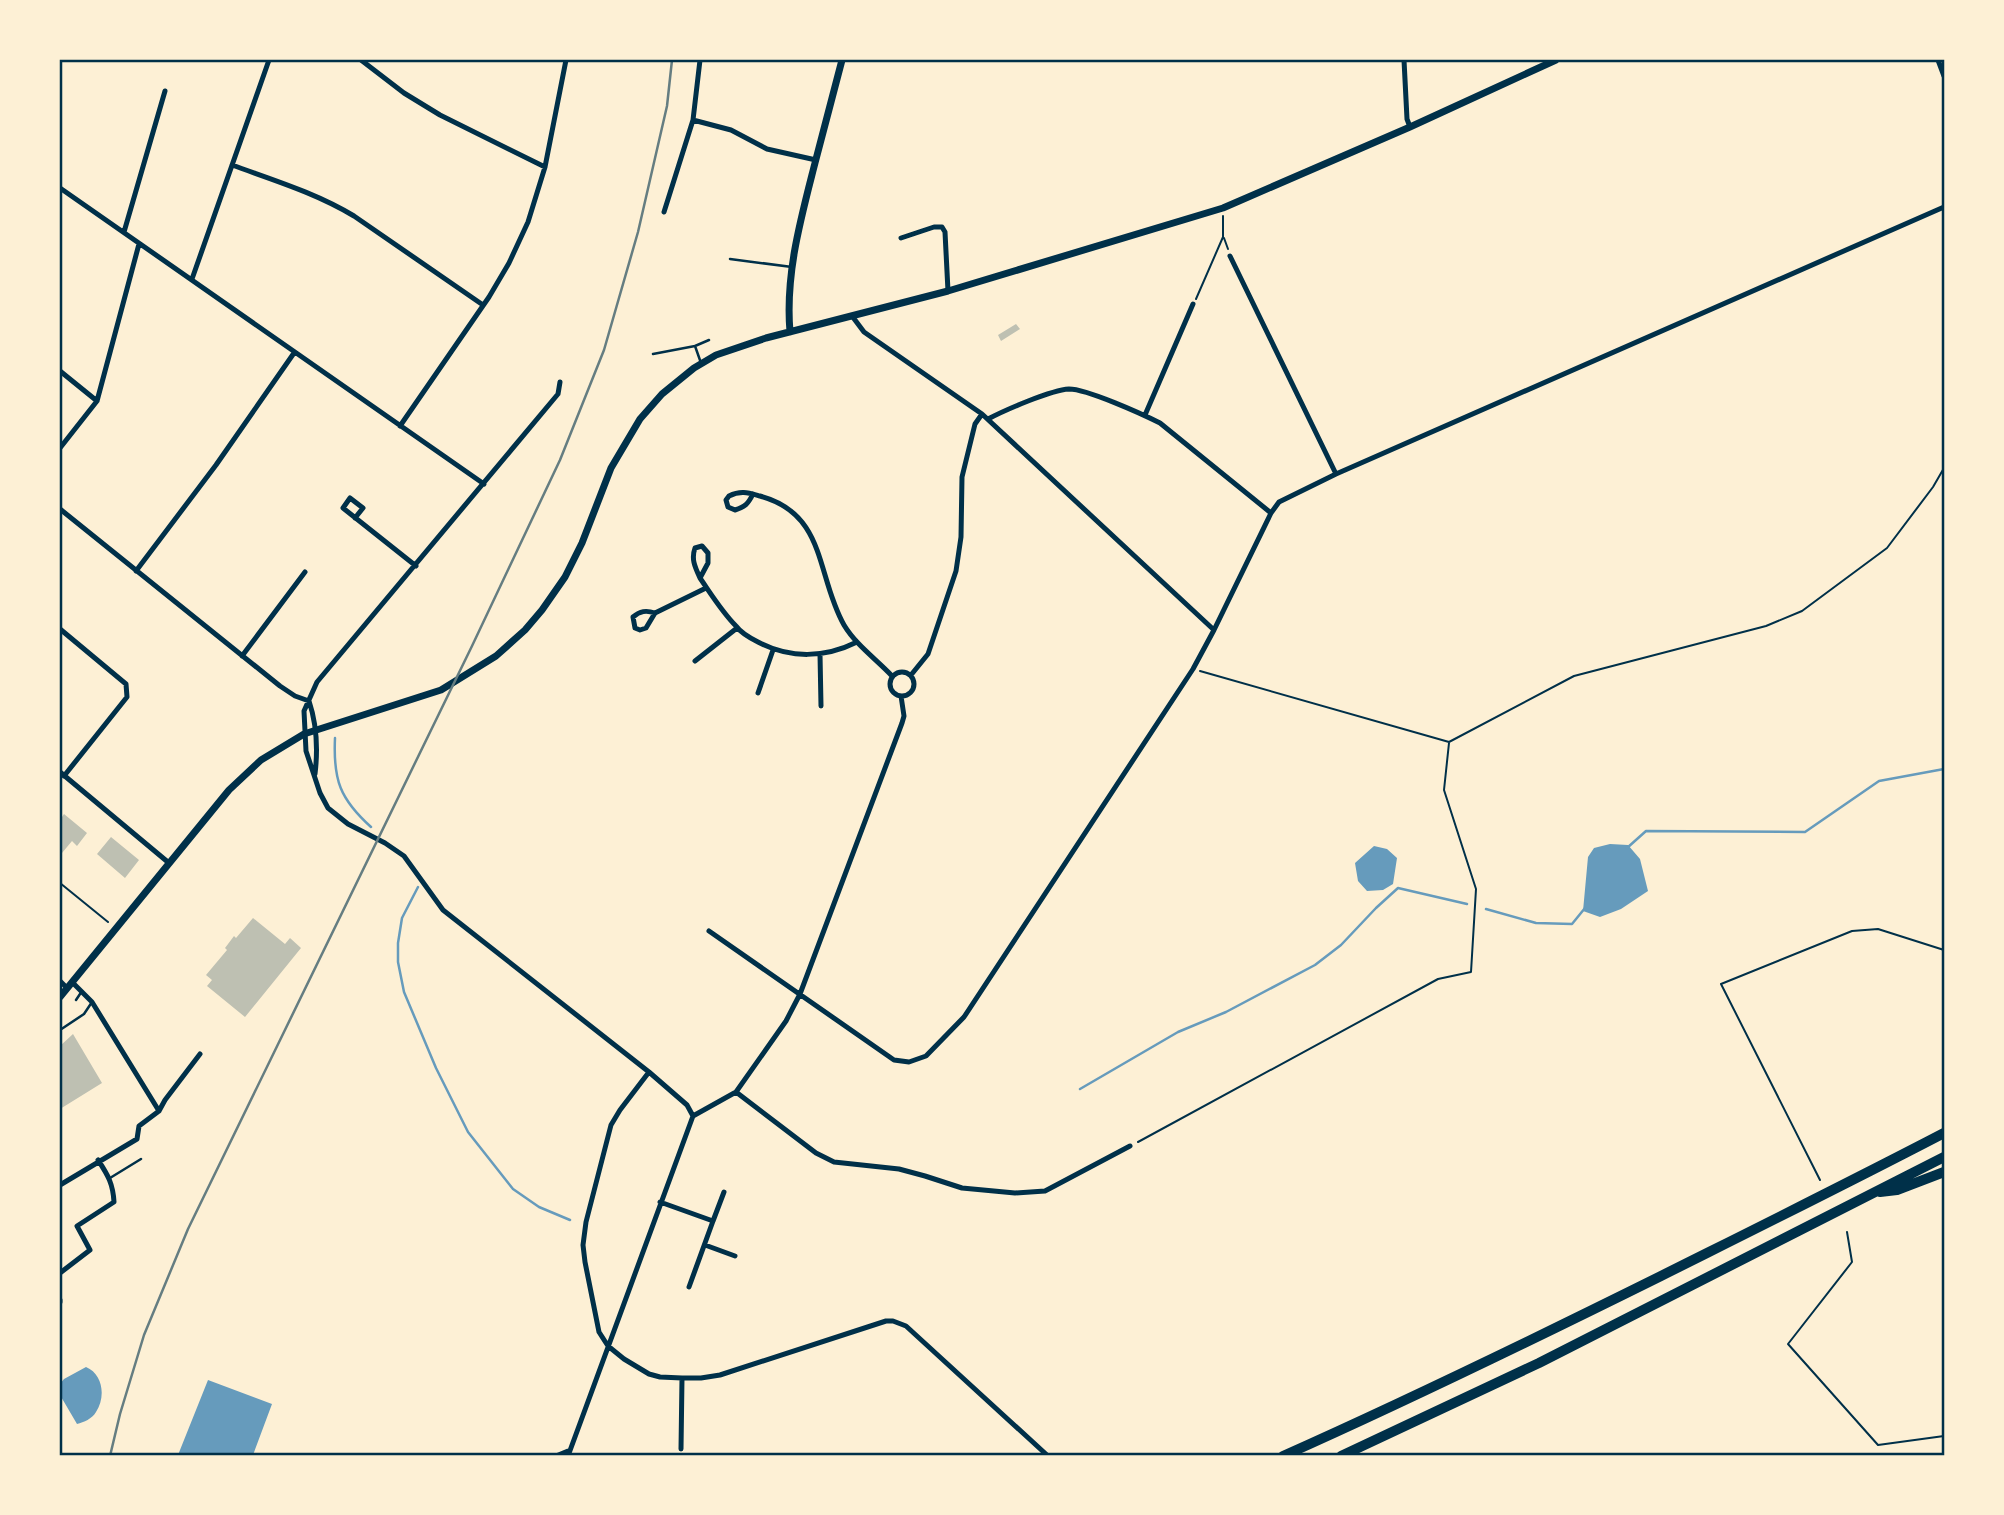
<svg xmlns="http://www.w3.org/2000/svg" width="2004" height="1515" viewBox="0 0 2004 1515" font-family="Bitter,serif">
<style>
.water{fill:#669bbc}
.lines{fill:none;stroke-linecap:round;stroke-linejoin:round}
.stream{stroke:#669bbc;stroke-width:2.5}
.building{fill:#bec0b2}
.path{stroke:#003049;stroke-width:2}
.service{stroke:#003049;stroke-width:2.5}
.minor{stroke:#003049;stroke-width:5}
.tertiary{stroke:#003049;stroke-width:7}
.motorway{stroke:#003049;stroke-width:10}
.rail{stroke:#657d81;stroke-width:2.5}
.neatline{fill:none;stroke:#003049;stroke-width:2.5}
</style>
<rect width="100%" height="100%" fill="#fdf0d5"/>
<path class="water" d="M1610 844 1628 845 1640 859 1648 891 1621 909 1600 917 1583 911 1588 857 1594 848Z
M1374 846 1387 849 1397 858 1393 884 1383 890 1367 891 1358 881 1355 863Z
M86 1367C103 1374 106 1397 96 1412 92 1419 84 1422 77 1424L60 1395V1384L64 1379Z
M208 1380 272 1404 253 1455H178Z"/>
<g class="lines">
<path class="stream" d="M335 738C333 780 340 799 371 827
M1627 848 1646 831 1805 832 1879 781 1944 769
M418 887 402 918 398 943V962L404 992 436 1068 468 1132 513 1189 539 1207 570 1220
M1486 909 1536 923 1572 924 1585 908
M1080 1089 1178 1032 1226 1012 1315 965 1341 945 1376 908 1398 888 1467 904"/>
</g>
<path class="building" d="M1016 324 1020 329 1001 341 998 335Z
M64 814 87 833 77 846 72 841 62 853 60 851V820Z
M111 837 139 860 125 878 97 854Z
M253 918 285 944 290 938 301 948 245 1017 207 986 212 980 206 975 227 950 225 948 234 936 236 938Z
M73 1034 102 1083 60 1109V1046Z"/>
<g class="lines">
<path class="path" d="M1224 238 1228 249
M1196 299 1223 237V216
M1200 671 1449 742 1574 676 1766 626 1802 611 1887 548 1933 487 1944 468
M60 883 108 922
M1138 1142 1438 979 1471 972 1476 889 1444 790 1449 743
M1820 1180 1721 984 1852 931 1878 929 1944 950
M1847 1232 1852 1262 1788 1344 1878 1445 1944 1436"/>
<path class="service" d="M730 259 792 267
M695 346 709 340
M653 354 695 346 701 363
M76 1000 82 991
M60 1030 84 1014 92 1002
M110 1178 141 1159"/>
<path class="minor" d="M361 60 404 93 440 115 545 167
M700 60 693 120 731 130 767 149 816 160
M1404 60 1407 119 1410 127
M1938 60 1944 76
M232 165C273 180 316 193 354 216L483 305
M60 188 484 484
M664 212 693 120
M124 232 165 91
M901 238 934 227H942L945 232 948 291
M1230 256 1336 474
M192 279 269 60
M852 316 864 332 982 414 1214 630
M60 371 97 401
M560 382 558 394 317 682 304 711 306 751 320 793 328 808 348 824 385 843 404 856 443 910 649 1072 687 1105 693 1116
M1145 415 1193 304
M988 419C1005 410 1051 390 1069 389 1087 389 1142 414 1160 423L1271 513
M400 426 489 297 509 263 528 222 545 167 566 60
M60 448 97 401 139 244
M753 494C748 504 745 507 735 510L728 507 726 500 729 496C741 490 749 493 760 496 827 514 816 576 844 625 856 645 876 659 892 676
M60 509 280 686 295 696 309 701
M355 518 363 508 350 498 343 508 416 566
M136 571 216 465 294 353
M700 578C695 567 691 559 695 548L702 546 708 553V563L700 578C711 594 722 612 736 626 741 633 750 638 758 642 790 659 825 658 857 642
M655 613 646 628 640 630 635 628 633 617C640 611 646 610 655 613L706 588
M60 629 126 684 127 697 64 776
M820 654 821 706
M242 656 305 572
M695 661 737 628
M890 684a12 12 0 1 1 24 0a12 12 0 1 1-24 0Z
M911 675 928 654 956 571 961 537 962 477 975 424 982 414
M758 693 773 650
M309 701C317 725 318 749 315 774
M60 772 169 863
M709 931 894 1060 909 1062 926 1056 964 1017 1193 669 1214 630 1271 513 1279 502 1336 474 1944 207
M60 981 67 988
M72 982 92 1002 159 1111
M649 1072 620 1110 611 1125 586 1222 583 1245 585 1262 599 1332 608 1346 624 1359 649 1374 660 1377 682 1378H701L720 1375 886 1321H893L906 1326 1048 1456
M736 1092 816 1153 834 1162 899 1169 925 1176 962 1188 1015 1193 1045 1191 1130 1146
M693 1116 736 1092 786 1021 800 994 902 723 904 716 901 696
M60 1185 137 1139 139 1126 159 1111 165 1100 200 1054
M660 1202 713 1221 724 1192
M705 1245 735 1256
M60 1273 90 1250 77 1226 114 1202C113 1184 108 1175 98 1160
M689 1287 713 1221
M60 1300V1302
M681 1449 682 1378
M556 1456 568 1451
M568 1456 693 1116"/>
<path class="tertiary" d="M790 332C785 274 801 218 815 163 824 129 833 94 842 60
M60 997 229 790 261 760 304 734 441 690 496 656 525 630 542 610 565 577 582 543 611 468 640 419 662 394 694 368 716 355 766 338 948 291 1223 208 1410 127 1556 60"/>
<path class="motorway" d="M1880 1192 1897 1190 1944 1172
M1283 1456C1411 1399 1536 1338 1661 1276 1755 1229 1850 1182 1944 1133
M1341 1456 1539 1363 1944 1157"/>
<path class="rail" d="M110 1456 120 1414 144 1335 188 1229 472 646 560 460 604 350 638 232 667 106 672 60"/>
</g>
<rect width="2004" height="1515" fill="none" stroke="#fdf0d5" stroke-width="122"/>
<rect x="61" y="61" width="1882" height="1393" class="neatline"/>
</svg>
